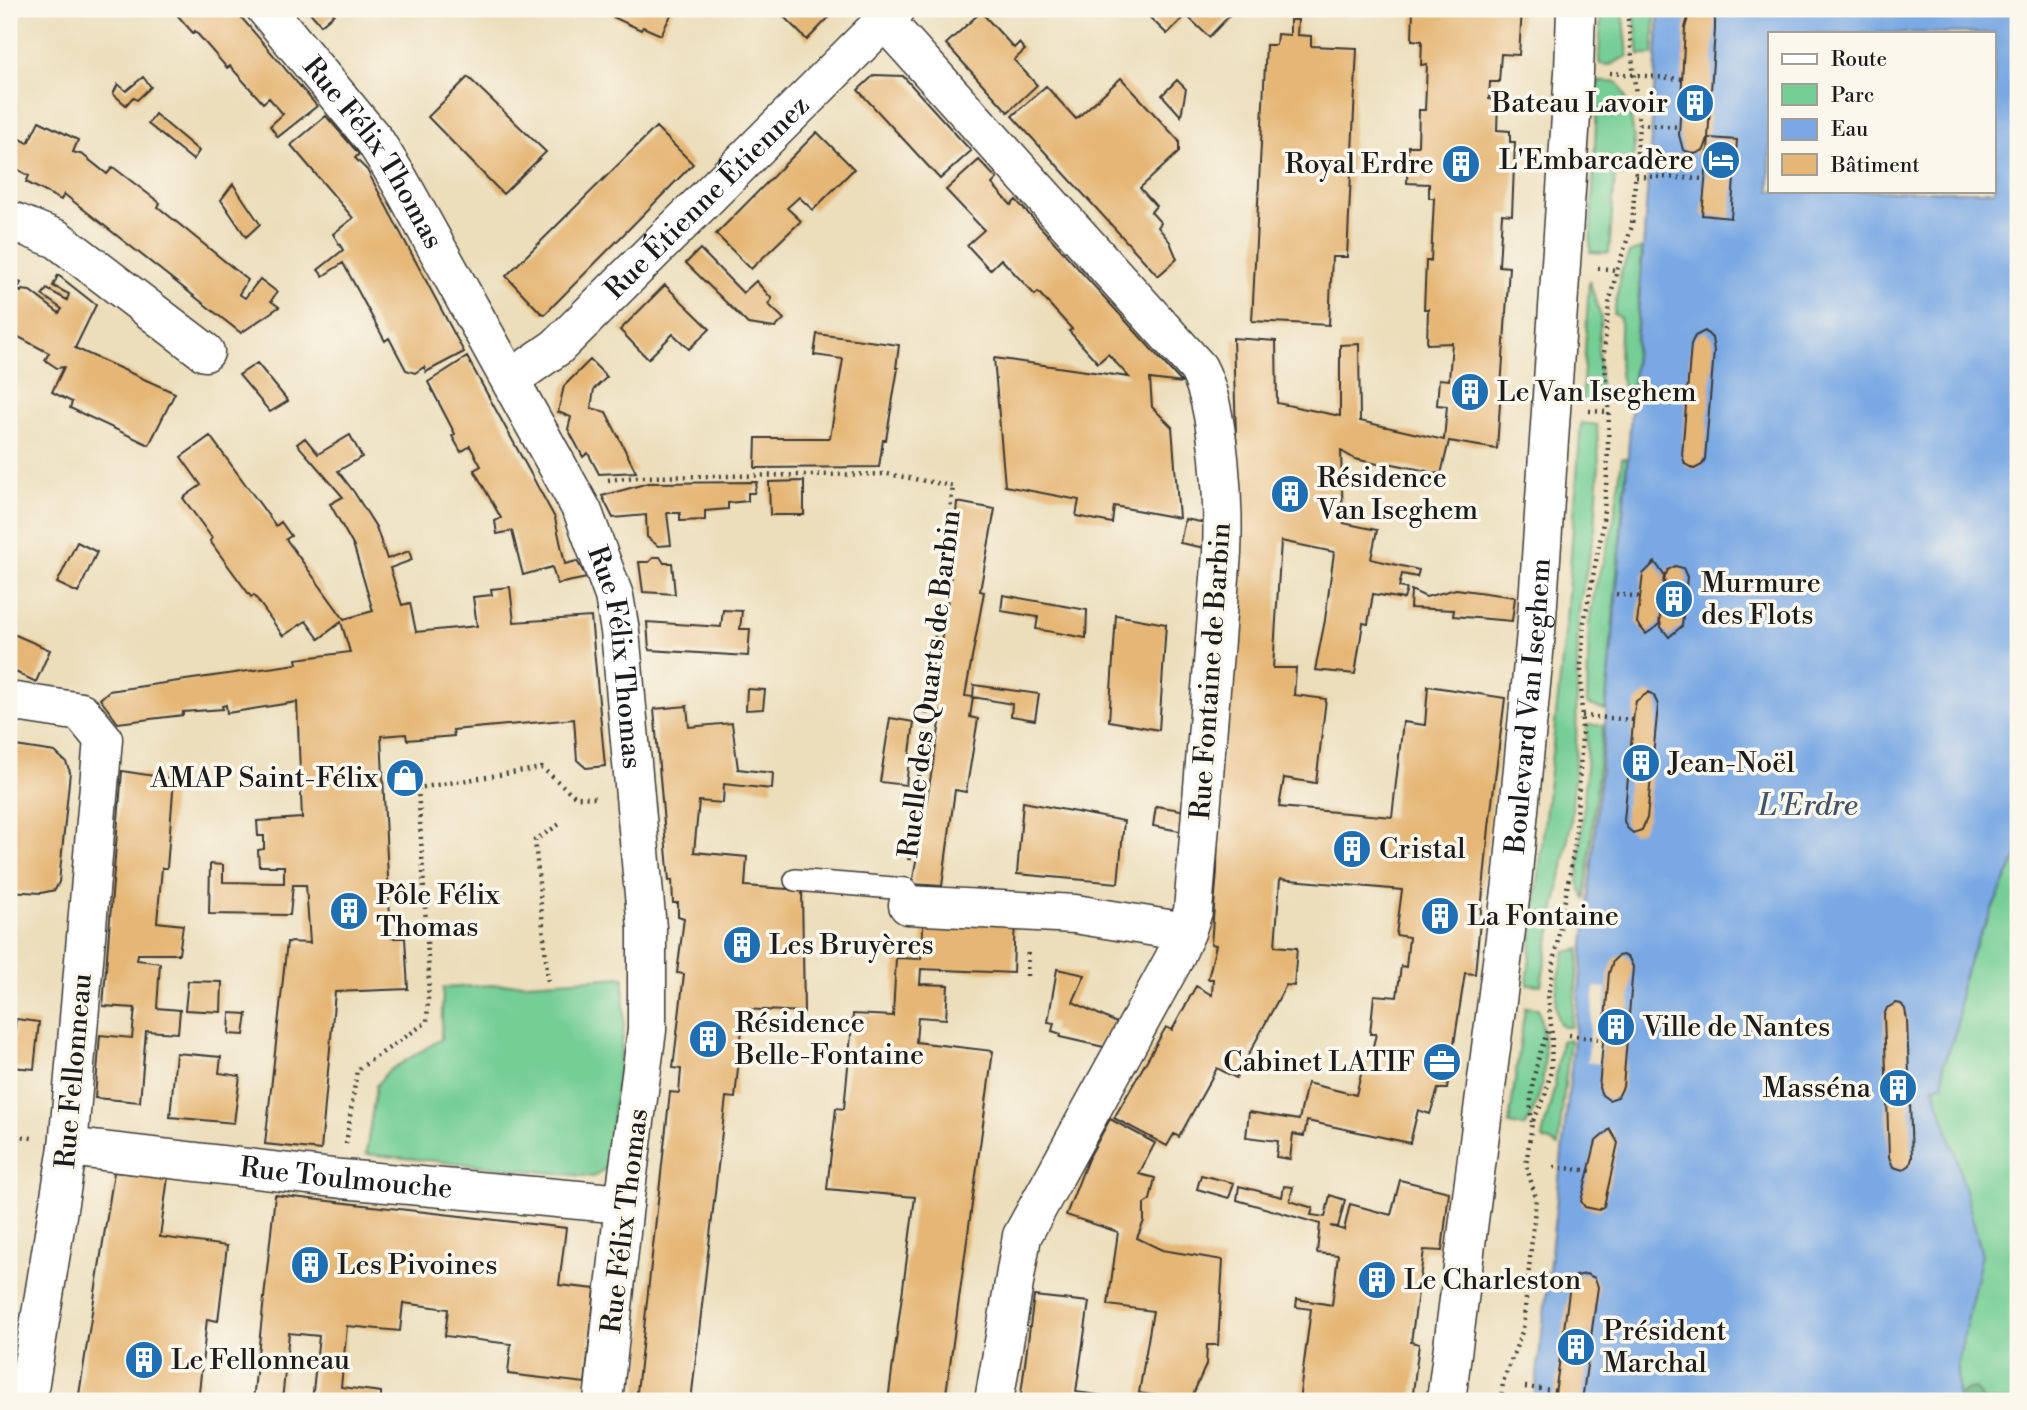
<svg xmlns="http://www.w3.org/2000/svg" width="2027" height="1410" viewBox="0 0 2027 1410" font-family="'Libre Bodoni',serif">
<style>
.green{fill:#75ce94;stroke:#487558;stroke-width:2}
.forest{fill:#60b17e;stroke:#3e664d;stroke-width:2}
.water{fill:#79a8e3;stroke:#4a6280;stroke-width:2;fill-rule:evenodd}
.pier{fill:#ecdebb}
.building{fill:#e5b675}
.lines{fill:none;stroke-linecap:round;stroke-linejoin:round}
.service-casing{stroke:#3b3934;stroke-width:24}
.minor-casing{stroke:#3b3934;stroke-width:41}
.path{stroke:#3b3934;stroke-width:4.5;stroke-dasharray:2 5;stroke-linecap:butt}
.service{stroke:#fff;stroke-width:21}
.minor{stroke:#fff;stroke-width:38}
.labels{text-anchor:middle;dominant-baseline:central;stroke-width:7;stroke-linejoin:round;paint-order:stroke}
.poi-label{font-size:28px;fill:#1c1c1c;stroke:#fbf7ec;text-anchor:start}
.street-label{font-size:28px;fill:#1c1c1c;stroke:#fbf7ec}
.water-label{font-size:30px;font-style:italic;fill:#41546c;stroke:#fbf7ec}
</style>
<rect width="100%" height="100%" fill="#fbf7ec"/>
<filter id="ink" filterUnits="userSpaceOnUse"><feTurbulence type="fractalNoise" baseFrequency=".0143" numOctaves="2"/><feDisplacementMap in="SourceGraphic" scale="14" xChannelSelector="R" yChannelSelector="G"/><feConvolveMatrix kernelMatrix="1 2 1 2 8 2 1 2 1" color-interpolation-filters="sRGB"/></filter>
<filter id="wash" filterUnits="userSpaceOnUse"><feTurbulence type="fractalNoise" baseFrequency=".00686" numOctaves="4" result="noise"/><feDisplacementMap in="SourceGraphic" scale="28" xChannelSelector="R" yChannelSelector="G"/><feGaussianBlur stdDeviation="1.57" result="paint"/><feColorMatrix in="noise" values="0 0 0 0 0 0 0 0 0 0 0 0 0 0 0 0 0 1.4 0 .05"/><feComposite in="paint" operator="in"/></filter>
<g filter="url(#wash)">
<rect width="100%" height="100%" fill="#ecdebb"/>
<path class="green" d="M1601 9H1623L1628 56 1610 65 1600 64 1599 61Z
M1634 9H1655L1653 55H1639Z
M1598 82H1617C1631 95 1641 161 1628 176H1615L1609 253 1590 252Z
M1642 248 1632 391 1623 387C1616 366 1621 341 1620 318L1614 314 1621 272 1629 253Z
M1589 280 1601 317 1598 348 1601 397 1595 403 1582 402Z
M1581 423 1597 425 1599 465 1595 528 1580 603 1578 625 1576 751 1571 823 1541 985 1527 984 1565 632Z
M1622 458H1627L1605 710 1587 704 1589 624 1595 588 1613 527Z
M1587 725H1603L1585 900 1578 882 1586 774Z
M2018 854V1401H1958L1957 1367 1934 1086 1944 1084 1943 1066 1958 1024 1960 988 1971 954Z
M1580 949 1571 1027H1563C1548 1014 1560 973 1564 956V952Z
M624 977V1026L607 1167 594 1177 366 1154 376 1086 387 1072 441 1039 443 988Z
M1525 1007 1538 1008C1549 1049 1547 1090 1525 1127L1509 1124Z
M1568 1039 1570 1040 1558 1146 1543 1139V1133L1554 1089 1561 1041Z"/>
<path class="forest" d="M1975 1389 1983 1401H1952L1967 1390Z"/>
<path class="water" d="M1659 9H2018V854L1971 954 1960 988 1958 1024 1943 1066 1944 1084 1934 1087 1955 1153 1982 1254 1957 1367 1958 1401H1534C1575 1050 1611 698 1636 345 1644 233 1653 121 1659 9ZM1770 33H1994V191H1770Z"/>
<path class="pier" d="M1595 987 1606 988 1600 1064 1587 1062Z"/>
<g id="blocks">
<path class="building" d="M172 9H234L317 106 278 137 270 126 283 114 269 98 263 103 230 66 227 68 195 31 193 33Z
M307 9H330L334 14 321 25Z
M616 9H674L661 35 643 27 641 30 613 17Z
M780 9H837L807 40 778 11Z
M1141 9H1234L1235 10 1209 37 1186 15 1167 34Z
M1413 9H1522L1519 55 1501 54 1499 82H1490L1489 99 1498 101 1497 130 1510 131V142H1515L1512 215 1502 214 1499 266 1509 267 1497 449 1449 441 1441 474 1388 463 1387 466 1355 459 1341 451 1343 523 1377 530 1371 559 1419 570 1417 577 1402 574 1399 587 1407 589 1404 599 1373 594 1368 624 1363 623 1355 674 1315 670 1325 620 1334 552 1281 541 1273 668H1296L1294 695 1326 699 1316 783 1284 778 1279 807 1392 817 1403 722 1425 725 1428 686 1505 698 1489 827 1475 974 1465 973 1447 1089H1438L1430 1114 1418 1110 1410 1143 1307 1121 1304 1136 1293 1134 1290 1159 1276 1157 1278 1141 1246 1137 1249 1112 1299 1120 1307 1083 1356 1095 1367 1049 1372 1050 1376 1034H1370L1374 995 1397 997 1401 966 1406 967 1409 937 1396 935 1402 890 1280 879 1275 946 1297 948 1294 986 1286 985 1236 1078 1217 1068 1179 1137 1174 1134 1167 1146 1114 1118 1166 1027 1172 1030 1196 986 1212 995 1213 979H1208L1216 945 1211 944 1217 871 1218 802 1239 532 1233 338 1276 341 1277 403 1340 416V345L1359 344 1360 421 1444 440 1447 406 1437 405 1439 379 1449 380 1452 343 1427 344 1428 309H1424L1426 261H1431L1434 198H1429V184L1407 183 1408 146H1418L1419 110H1425L1427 64 1421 65 1422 41 1412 40Z
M1696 9H1710L1715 20V29L1708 138 1704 150 1695 154 1683 150 1679 135 1685 28 1689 14Z
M981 12 1014 48 1019 43 1025 50 1014 60 1037 85 1008 112 946 44Z
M1290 20H1298L1297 35 1311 36V46L1357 48 1347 257H1332L1329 325 1252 321 1266 45H1276L1277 34 1290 35Z
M874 75 903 76 971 151 940 179 858 90Z
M143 77 151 87 137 100 133 97 126 105 113 94 118 84 126 91Z
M468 77 546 152 503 194 428 117Z
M1121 78 1179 141V152L1140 188 1156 206 1151 212 1161 223 1158 227 1170 242 1177 259 1158 276 1012 116 1046 86 1076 119Z
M1177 80 1186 89 1181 116 1162 95Z
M155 114 199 151 193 160 148 124Z
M326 116 359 154 355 158 367 170 464 352 426 372 424 367 415 373 406 370 389 338 385 341 343 263 323 276 318 270 343 250 333 234 353 218 291 145Z
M39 121 78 140 73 152 83 155 107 174 113 167 160 203 158 207 248 280 239 294 245 298 260 279 277 292 271 301 279 307 241 333 64 194 61 200 26 182 29 176 15 168 9 181V133L28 143Z
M656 127 693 164 545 314 541 313 506 276Z
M817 132 854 169 813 210 799 197 787 208 801 221 751 269 716 234Z
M1709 138 1737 140 1731 218 1702 215Z
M979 160 997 179 992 184 1011 205 1016 200 1182 383 1150 379 1152 407 1172 427 1179 518 1114 506 1112 523 1076 516 1079 500 1005 486 994 358 1129 377 1108 354 1098 363 1069 331 1072 329 1038 292 1035 295 1001 259 990 270 967 245 984 230 946 190Z
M233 184 260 224 246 237 221 200Z
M700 249 743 293 756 281 772 299 768 304 784 319 775 328 748 324 686 263Z
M58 275 96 305 75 348 175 393 149 445 70 408 72 402 52 392 64 367 57 368 45 360 49 353 9 332V277L21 283 17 290 21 292 22 290 30 291 59 313 62 309 42 295 47 289 67 300 69 294 53 286Z
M665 285 710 329 689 349 673 334 648 359 620 330Z
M1705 331 1712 338 1714 351 1705 459 1702 465 1694 469 1685 464 1682 455 1691 344 1695 336Z
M817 334 899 345 896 368H898L886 440H883L879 467 755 468 756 438H830L843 359 814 355Z
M467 357 555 518 565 564 577 561 587 578 557 584 552 567 523 575 512 531 497 534 495 521 501 518 474 470 481 466 470 446 461 452 452 436 455 434 428 382Z
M590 360 607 377 594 389 591 408 606 412 636 472 599 474 588 453 583 457 568 429 571 417 558 412 564 386Z
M257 363 288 401 270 412 239 375Z
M350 435 362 457 338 471 354 492 376 527 387 559 409 551 412 560 390 568 402 605 410 603 416 632 477 626 473 597 492 595 491 589 510 587 514 622 591 617 605 766 586 768 577 760 574 719 453 730 454 736 407 740 406 734 381 736 391 938H405L408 989 335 992 321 1150 265 1144 287 942 310 943 306 885H293L290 915 209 914 210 864 223 865V882L284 883V866H259L258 850 264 849V836H258L257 821 302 818 297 702 227 713 226 705 222 706 223 709 183 712V715L118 723 100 699 109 691 297 664 296 659 350 652 341 622 319 639 306 621 283 636 254 595 251 597 210 541 212 538 183 498 201 485 181 457 210 436 276 526 281 522 291 536 286 539 344 619 373 611 354 547 330 504 343 497 297 444 305 438 318 454Z
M804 481V515H770L769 482Z
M757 482 754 493H748V501L728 503V509L705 511V520L680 521V513H667L671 545 658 546 647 537 646 515 613 518 602 496 648 483Z
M957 502 995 509 980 591 984 592 965 696 973 697 970 717 978 719 966 792 955 790 942 886 912 884 942 712 930 710 950 586Z
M1185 519 1211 524 1210 549 1180 543Z
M77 542 97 552 78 593 57 583Z
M654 557H660L664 563H672L675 594 643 592 639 562H649Z
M1655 562 1664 575 1659 625 1646 634 1637 623 1643 574Z
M1675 566 1683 568 1687 577 1682 626 1669 637 1661 627 1660 621 1665 576 1668 570Z
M1456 589 1515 597 1512 621 1453 616 1454 610 1410 608 1411 590 1426 597Z
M1003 595 1087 610 1086 638 1036 629 1038 617 1001 611Z
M723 610 742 611 740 629H750L748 656 649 650 647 622 721 627Z
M1116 615 1166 624 1159 730 1109 721Z
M9 632 50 650 36 682 9 669Z
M974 685 1039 694 1035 720 1011 716 1012 704 973 697Z
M747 689 765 690 763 709 746 710Z
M1649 692 1654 696 1658 705 1647 818 1642 830 1633 833 1627 828 1624 821 1634 712 1636 701Z
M687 706 689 727 732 723 738 769 773 773 772 789 724 784 723 803 699 801 694 852 747 857 745 886 802 890 804 1012 744 1009 735 1098 726 1097 691 1401H636L670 1092 679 1093 681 1069 673 1068 684 974 677 973 684 918 678 916V903H673L672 880 669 881 654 709Z
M890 718 914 722 906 785 880 782Z
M9 745 55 752 66 762 70 772 59 882 55 890 41 893 9 891Z
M122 771 174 779 167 868H162L157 922 183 925 179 954H138L137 960 160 963 157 1008 180 1010 178 1033 146 1031 140 1102 95 1098 100 1035 132 1038 135 1008 103 1006Z
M1023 802 1124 821 1118 883 1017 874Z
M1156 806 1187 811 1185 832 1153 826Z
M924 915 1015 918 1013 973 921 969 920 984 948 985 946 1019 918 1017 916 1042 993 1051 945 1401H888L915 1197 827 1189 836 1108 844 1109 853 1014 893 1016 896 958 921 959Z
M1623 955 1629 958 1633 967 1623 1087 1618 1097 1609 1100 1602 1095 1599 1088 1609 973 1613 961 1618 956Z
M1057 969 1085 975 1073 1002 1125 1027 1113 1049 1060 1037 1061 1034 1052 1031 1054 1023 1048 1022Z
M188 981 222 982 221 1012 185 1010Z
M1896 1003 1901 1004 1905 1009 1907 1020 1912 1158 1910 1165 1903 1170 1893 1167 1889 1157 1884 1015 1887 1008Z
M230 1013 247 1014 244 1035 229 1034Z
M16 1019 39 1022 34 1069 11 1067Z
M176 1053 221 1057 219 1073 240 1076 234 1123 170 1117Z
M1110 1119 1155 1143 1139 1174 1155 1178 1150 1200 1144 1204V1221L1137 1238 1162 1250 1223 1260 1218 1345H1207L1206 1365 1190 1401 1139 1393 1153 1311 1108 1305 1118 1232 1066 1215 1088 1159Z
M1610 1129 1618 1143 1604 1206 1599 1210 1585 1207 1581 1201 1596 1141Z
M114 1172 168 1177 160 1237 227 1246 218 1321 207 1319 198 1401H78Z
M1201 1175 1234 1183 1229 1198 1197 1189Z
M1400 1180 1449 1192 1442 1251 1424 1250 1411 1342 1419 1344 1412 1401H1299L1311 1309 1296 1307 1297 1299 1332 1305 1338 1255 1317 1253 1320 1224 1237 1200 1239 1186 1282 1197 1284 1186 1293 1187 1290 1201 1313 1208 1311 1215 1325 1217 1330 1195 1345 1200 1338 1227 1330 1226 1344 1230 1350 1204 1391 1215Z
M275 1195 566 1228 559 1285 595 1289 585 1383 508 1374 511 1344 445 1336 448 1309 403 1303 400 1331 347 1326 341 1387 381 1392V1401H312L319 1336 289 1333 282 1401H253Z
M1586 1274 1595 1278 1598 1287 1582 1401H1554L1570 1285 1576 1276Z
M1034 1296 1089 1302 1076 1392 1128 1399V1401H1020Z"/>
</g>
</g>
<g filter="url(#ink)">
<use href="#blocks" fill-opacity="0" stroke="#3b3934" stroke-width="2"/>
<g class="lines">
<defs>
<path id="service" d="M795 880 906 889"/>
<g id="minor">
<path id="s1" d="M266 9 375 141 398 178 583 512 614 596 620 631 647 928V1030L624 1204 603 1401"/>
<path d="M884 20 1198 368C1220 409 1224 506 1222 553L1193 911 1186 932 1174 959 1022 1236 994 1401"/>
<path d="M9 220 57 239 205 352"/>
<path id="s2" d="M511 379 557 347 896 9"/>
<path d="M9 701 81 712 103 739 68 1147 27 1401"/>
<path d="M908 905 1075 914 1186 932"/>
<path id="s3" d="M68 1147 342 1179 624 1204"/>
<path id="s4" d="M1446 1401 1512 883 1536 632 1574 72 1576 9"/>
</g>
</defs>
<use href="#service" class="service-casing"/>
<use href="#minor" class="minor-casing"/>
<path class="path" d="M1610 73 1682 79
M1639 124 1679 127
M1636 176 1705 179
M1598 268 1617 270
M1624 400 1688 403
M1589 411 1609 412
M608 480 636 477 887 474 953 486 909 862
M1616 594 1641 597
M1582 716 1635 720
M1027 976 1028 948
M548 981 535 840 563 822
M1569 1035 1598 1039
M1532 1122C1527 1096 1538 1053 1549 1029
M9 1134 32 1138
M346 1144 357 1070 427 1022 429 974 418 788 542 768 576 797 599 798
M1554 1167 1593 1171
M9 1181 15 1135
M1525 1387 1557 1391
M1501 1401 1503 1382 1523 1329 1536 1198 1526 1165 1532 1123 1545 1097 1551 1070 1552 1035 1548 996 1575 843 1582 738 1581 665 1584 622 1602 531 1607 475 1609 412 1604 353 1606 331 1609 304 1617 270 1632 226 1639 124 1627 9"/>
<use href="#service" class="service"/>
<use href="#minor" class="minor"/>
</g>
</g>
<defs>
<symbol id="building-disc" viewBox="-11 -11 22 22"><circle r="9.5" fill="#1f6fb2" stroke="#fbf7ec"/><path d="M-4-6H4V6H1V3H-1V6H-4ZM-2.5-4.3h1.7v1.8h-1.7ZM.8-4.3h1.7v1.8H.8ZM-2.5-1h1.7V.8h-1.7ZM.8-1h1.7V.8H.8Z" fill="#fff"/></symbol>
<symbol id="hotel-disc" viewBox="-11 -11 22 22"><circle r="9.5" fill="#1f6fb2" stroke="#fbf7ec"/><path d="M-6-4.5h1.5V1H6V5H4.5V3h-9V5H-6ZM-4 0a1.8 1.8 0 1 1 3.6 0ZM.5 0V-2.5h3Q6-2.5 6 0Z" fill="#fff"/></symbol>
<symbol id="shop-disc" viewBox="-11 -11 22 22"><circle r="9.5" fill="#1f6fb2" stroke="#fbf7ec"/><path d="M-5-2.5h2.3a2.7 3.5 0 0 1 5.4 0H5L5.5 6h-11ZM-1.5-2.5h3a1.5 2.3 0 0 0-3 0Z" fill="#fff"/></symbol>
<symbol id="office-disc" viewBox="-11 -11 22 22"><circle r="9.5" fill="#1f6fb2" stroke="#fbf7ec"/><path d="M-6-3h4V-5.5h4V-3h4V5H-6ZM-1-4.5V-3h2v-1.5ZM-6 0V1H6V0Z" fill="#fff"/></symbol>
</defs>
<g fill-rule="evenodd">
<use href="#building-disc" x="1673" y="81" width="44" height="44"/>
<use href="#hotel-disc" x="1699" y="138" width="44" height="44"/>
<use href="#building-disc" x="1439" y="142" width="44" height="44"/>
<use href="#building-disc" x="1448" y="370" width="44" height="44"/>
<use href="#building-disc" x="1268" y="472" width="44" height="44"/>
<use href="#building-disc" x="1652" y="577" width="44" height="44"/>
<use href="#building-disc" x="1619" y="741" width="44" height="44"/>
<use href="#shop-disc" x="383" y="756" width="44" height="44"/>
<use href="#building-disc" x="1330" y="827" width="44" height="44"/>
<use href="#building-disc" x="327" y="889" width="44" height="44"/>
<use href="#building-disc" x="1418" y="894" width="44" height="44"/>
<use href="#building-disc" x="720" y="923" width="44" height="44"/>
<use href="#building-disc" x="1594" y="1005" width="44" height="44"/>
<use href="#building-disc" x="686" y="1017" width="44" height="44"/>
<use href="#office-disc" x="1420" y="1040" width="44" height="44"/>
<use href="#building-disc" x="1876" y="1066" width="44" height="44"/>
<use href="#building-disc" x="288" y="1243" width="44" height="44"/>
<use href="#building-disc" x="1355" y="1258" width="44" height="44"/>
<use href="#building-disc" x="1554" y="1325" width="44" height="44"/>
<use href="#building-disc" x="122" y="1338" width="44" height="44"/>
</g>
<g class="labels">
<g class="poi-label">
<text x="1668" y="103" text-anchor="end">Bateau Lavoir</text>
<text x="1694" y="160" text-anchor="end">L'Embarcadère</text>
<text x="1434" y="164" text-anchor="end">Royal Erdre</text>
<text x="1497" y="392">Le Van Iseghem</text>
<text x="1317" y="478">Résidence<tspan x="1317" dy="32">Van Iseghem</tspan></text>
<text x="1701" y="583">Murmure<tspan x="1701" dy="32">des Flots</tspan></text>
<text x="1668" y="763">Jean-Noël</text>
<text x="378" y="778" text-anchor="end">AMAP Saint-Félix</text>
<text x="1379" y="849">Cristal</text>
<text x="376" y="895">Pôle Félix<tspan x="376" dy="32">Thomas</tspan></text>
<text x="1467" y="916">La Fontaine</text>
<text x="769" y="945">Les Bruyères</text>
<text x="735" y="1023">Résidence<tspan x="735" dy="32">Belle-Fontaine</tspan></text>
<text x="1643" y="1027">Ville de Nantes</text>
<text x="1415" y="1062" text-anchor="end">Cabinet LATIF</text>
<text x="1871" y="1088" text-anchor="end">Masséna</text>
<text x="337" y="1265">Les Pivoines</text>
<text x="1404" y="1280">Le Charleston</text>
<text x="1603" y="1331">Président<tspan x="1603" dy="32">Marchal</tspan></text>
<text x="171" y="1360">Le Fellonneau</text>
</g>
<g class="street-label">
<text stroke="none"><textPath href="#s1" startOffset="180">Rue Félix Thomas</textPath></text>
<text stroke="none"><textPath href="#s2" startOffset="268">Rue Étienne Étiennez</textPath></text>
<text stroke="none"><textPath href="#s1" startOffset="747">Rue Félix Thomas</textPath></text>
<text transform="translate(1211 671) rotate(-86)">Rue Fontaine de Barbin</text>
<text transform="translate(930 684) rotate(-83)">Ruelle des Quarts de Barbin</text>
<text stroke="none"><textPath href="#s4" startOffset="700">Boulevard Van Iseghem</textPath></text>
<text transform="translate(74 1071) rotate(-85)">Rue Fellonneau</text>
<text stroke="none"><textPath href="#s3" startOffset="280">Rue Toulmouche</textPath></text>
<text transform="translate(625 1221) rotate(-83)">Rue Félix Thomas</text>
</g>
<g class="water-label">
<text x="1808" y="806">L'Erdre</text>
</g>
</g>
<rect width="2027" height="1410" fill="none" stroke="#fbf7ec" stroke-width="35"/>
<rect x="1768" y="32" width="228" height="161" fill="#fbf7ec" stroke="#a29f99" stroke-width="2"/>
<rect x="1782" y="54" width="35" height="10" fill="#ffffff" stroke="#a29f99" stroke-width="2"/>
<text x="1831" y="66" font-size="21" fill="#1c1c1c">Route</text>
<rect x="1782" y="84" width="35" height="21" fill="#75ce94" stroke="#a29f99" stroke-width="2"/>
<text x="1831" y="102" font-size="21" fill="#1c1c1c">Parc</text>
<rect x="1782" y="119" width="35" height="21" fill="#79a8e3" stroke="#a29f99" stroke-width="2"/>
<text x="1831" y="136" font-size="21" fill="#1c1c1c">Eau</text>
<rect x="1782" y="154" width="35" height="21" fill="#e5b675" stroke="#a29f99" stroke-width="2"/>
<text x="1831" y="172" font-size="21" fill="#1c1c1c">Bâtiment</text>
</svg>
